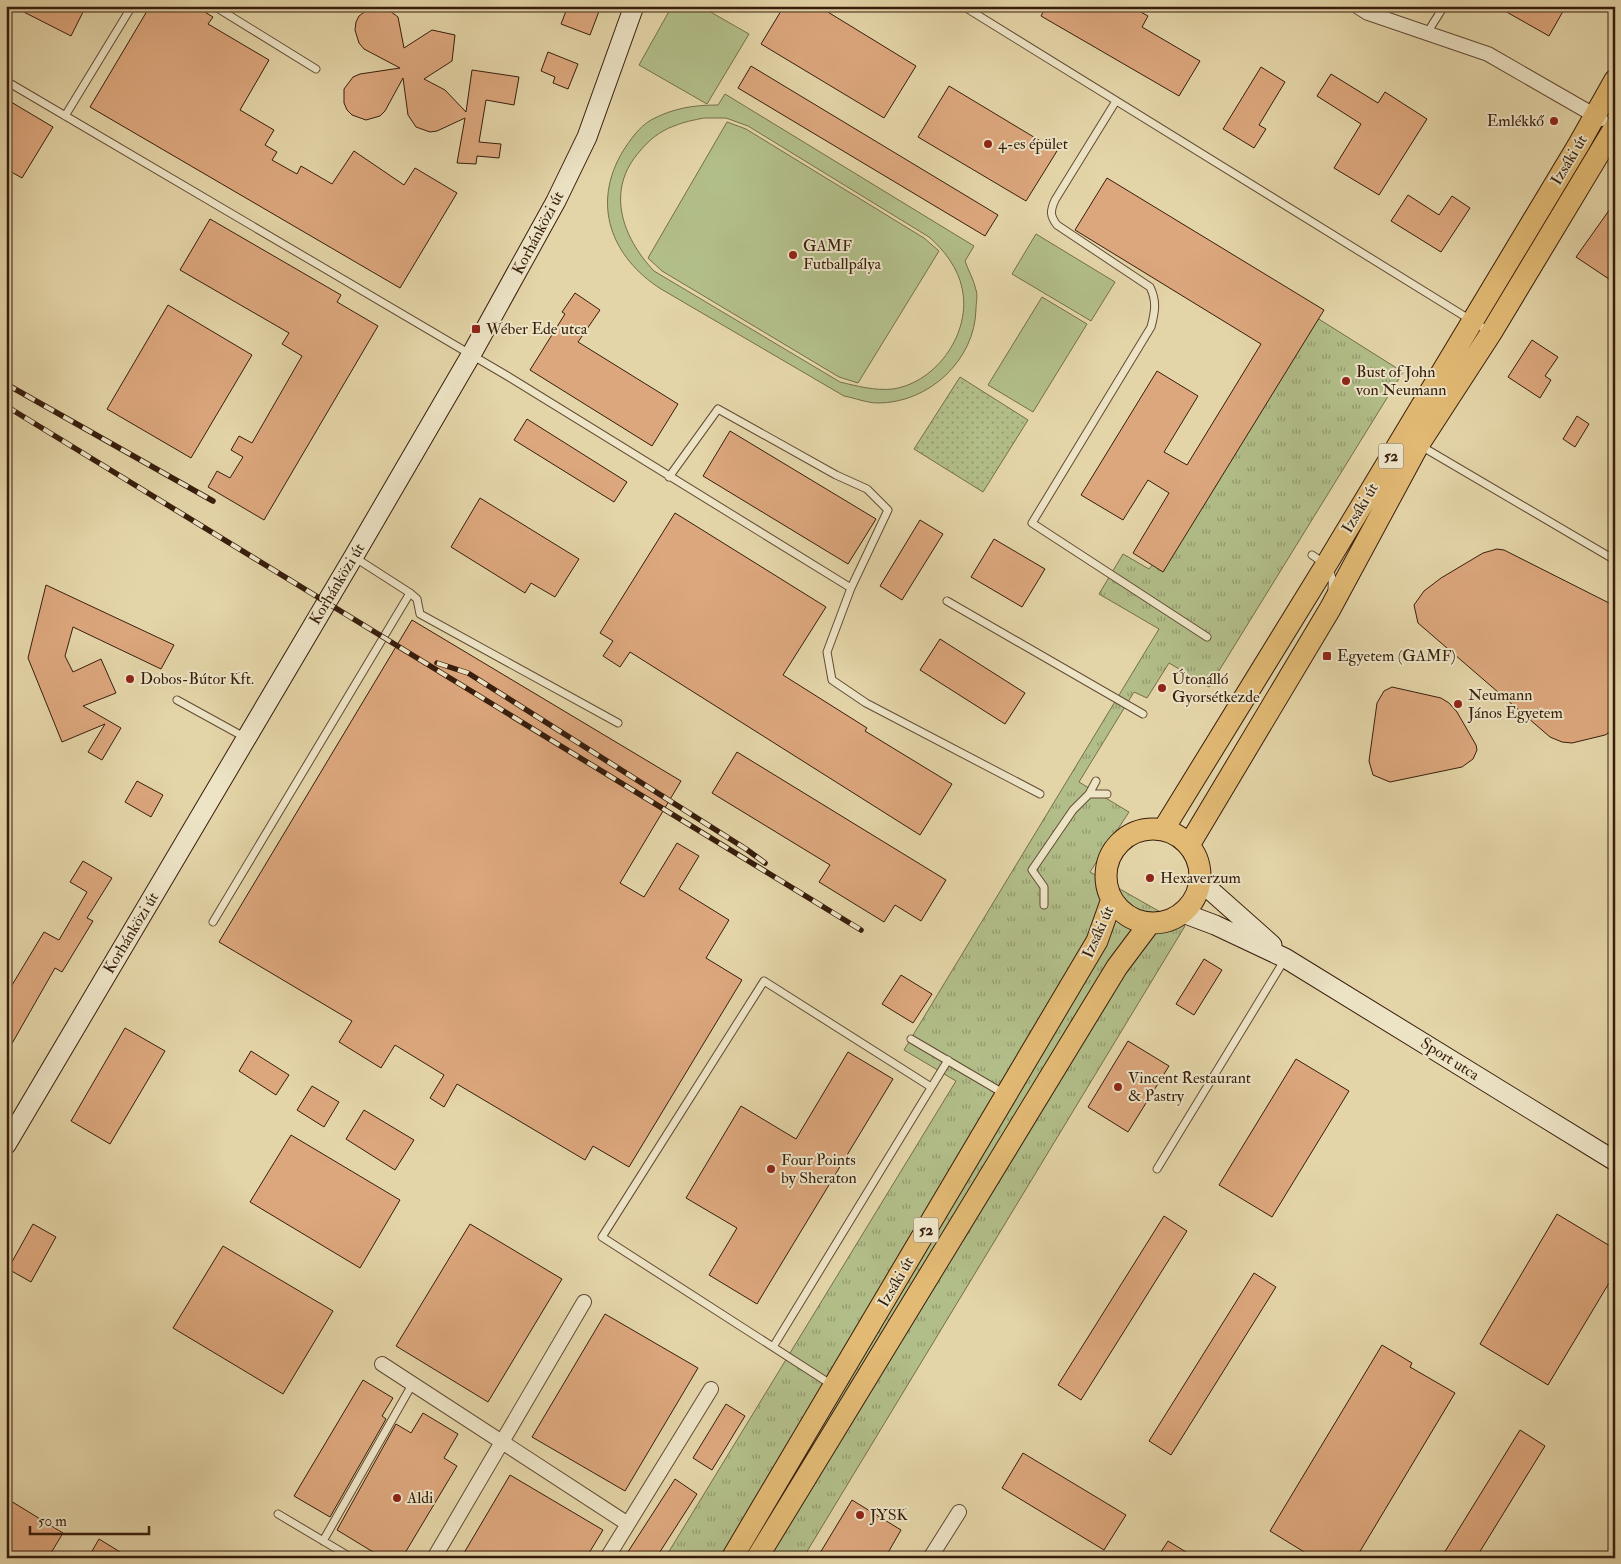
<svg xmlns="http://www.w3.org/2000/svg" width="1621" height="1564" viewBox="0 0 1621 1564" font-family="'IM FELL Double Pica',serif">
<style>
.grass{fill:url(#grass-dots);stroke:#746e4a}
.park{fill:url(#park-tufts);stroke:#746e4a}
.garden{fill:#b2be89;stroke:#746e4a;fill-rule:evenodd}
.building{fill:#dda77d;stroke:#371d0c}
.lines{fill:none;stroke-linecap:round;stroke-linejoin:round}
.lane-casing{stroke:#624b33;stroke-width:9}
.street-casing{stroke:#624b33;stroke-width:16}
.secondary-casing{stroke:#371d0c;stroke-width:21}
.primary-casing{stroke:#371d0c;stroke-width:23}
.lane{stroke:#ede4c6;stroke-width:7}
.street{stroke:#ede4c6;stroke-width:14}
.secondary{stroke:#ede4c6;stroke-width:19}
.primary{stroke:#e2ba74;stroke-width:21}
.rail-casing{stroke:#371d0c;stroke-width:5.5}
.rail{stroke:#ede4c6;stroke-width:4;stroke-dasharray:11;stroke-linecap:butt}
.poi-dot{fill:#8f2418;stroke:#ede4c6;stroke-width:2}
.labels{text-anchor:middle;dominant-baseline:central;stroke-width:4;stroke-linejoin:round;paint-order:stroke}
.shield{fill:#ede4c6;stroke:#6e5944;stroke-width:1}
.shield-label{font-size:15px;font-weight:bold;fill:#371d0c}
.poi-label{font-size:16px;fill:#371d0c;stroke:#ede4c6;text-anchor:start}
.street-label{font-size:16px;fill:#371d0c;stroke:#ede4c6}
</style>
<defs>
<pattern id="grass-dots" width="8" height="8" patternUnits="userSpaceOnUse" patternTransform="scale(1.25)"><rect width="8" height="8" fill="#b2be89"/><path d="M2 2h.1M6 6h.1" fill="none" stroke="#929a6e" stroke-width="1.8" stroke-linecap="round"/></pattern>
<pattern id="park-tufts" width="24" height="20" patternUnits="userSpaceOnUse" patternTransform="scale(1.25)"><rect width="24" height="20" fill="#b2be89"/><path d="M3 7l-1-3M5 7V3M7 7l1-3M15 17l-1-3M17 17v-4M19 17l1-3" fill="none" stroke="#929a6e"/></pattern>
</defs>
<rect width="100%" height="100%" fill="#e4d5a8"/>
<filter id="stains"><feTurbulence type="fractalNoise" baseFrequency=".004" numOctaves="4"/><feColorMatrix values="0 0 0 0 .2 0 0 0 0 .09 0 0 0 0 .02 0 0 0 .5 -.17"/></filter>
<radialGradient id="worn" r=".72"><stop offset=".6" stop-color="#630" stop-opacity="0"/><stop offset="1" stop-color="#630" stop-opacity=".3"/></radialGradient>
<path class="grass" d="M960 377 1028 420 983 492 914 449Z"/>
<path class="park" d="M1306 311 1403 372 1209 687 1169 663 1147 698 1134 692 1079 782 1129 812 1090 872 1185 926 803 1558H665L956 1081 904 1050 1159 629 1099 594 1123 554 1149 569 1217 483Z"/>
<path class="garden" d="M672 6H700L749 34 707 104 639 65Z
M725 94 974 246 965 261C968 270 974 280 976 290 978 295 976 303 976 309 975 360 929 403 878 403 867 403 855 398 844 396L661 289C611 257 591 204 623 151 630 140 639 127 651 120 673 108 694 105 718 105ZM704 118H726L748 126 929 237C944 250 958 268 962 288 972 331 938 382 893 389 875 391 857 386 840 382L654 271C622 237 605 190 640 151 649 140 660 131 674 126 683 122 694 120 704 118Z
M727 122 746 129 924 238 939 251 858 383 839 377 662 271 648 258Z
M1036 234 1115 282 1091 321 1012 274Z
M1042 297 1087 324 1033 412 988 385Z"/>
<path class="building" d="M12 6H86L71 36Z
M150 6H195L213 17 208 24 269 60 240 110 274 130 265 145 277 152 272 160 297 174 301 166 332 184 354 151 404 185 415 168 457 193 400 288 90 107Z
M568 6H601L590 35 561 24Z
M784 6H818L916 66 884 118 761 44Z
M1046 6H1130L1148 16 1142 27 1200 61 1179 96 1041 16Z
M1496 6H1566L1549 36Z
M371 7 386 8 398 17 404 48 432 30 455 35 452 61 424 79 445 90 466 112 472 70 519 77 514 105 486 100 479 142 501 144 499 158 477 156 476 164 457 163 465 118 437 131 430 132 416 127 408 115 403 78 385 111 380 116 366 120 352 115 347 110 344 103V89L353 77 360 74 400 68 364 49 359 43 355 30 356 22 359 16Z
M548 52 578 64 568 89 553 83 555 77 541 71Z
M751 66 998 215 985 236 738 88Z
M1261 67 1285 82 1259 125 1266 129 1254 148 1223 129Z
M1331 74 1378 103 1385 92 1427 119 1379 195 1334 168 1361 124 1317 96Z
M949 86 1057 151 1026 201 918 137Z
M6 99 53 127 22 178 6 169Z
M1107 178 1324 310 1163 572 1133 553 1169 493 1148 480 1123 520 1081 495 1157 371 1198 396 1164 452 1187 465 1261 344 1075 230Z
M1408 195 1439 215 1452 196 1470 208 1441 252 1391 221Z
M1615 202V271L1609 279 1576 257Z
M210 219 341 295 337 302 378 326 264 520 208 487 217 471 230 478 243 457 231 450 239 436 252 443 302 356 282 344 289 333 180 270Z
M575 293 600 310 578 342 678 404 652 446 530 370 565 314 562 312Z
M168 305 252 355 191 458 107 409Z
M1532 340 1558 357 1545 376 1551 380 1540 398 1508 377Z
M1577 416 1589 424 1575 447 1563 439Z
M527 419 627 482 614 502 514 440Z
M730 431 876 519 848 564 703 476Z
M480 498 579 559 555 597 531 583 525 593 451 547Z
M675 513 826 607 783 675 867 728 865 731 952 784 920 835 630 652 620 667 603 656 613 641 600 633Z
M920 520 943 534 902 600 880 586Z
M994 539 1045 569 1022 607 971 577Z
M1497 549 1504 550 1615 606V729L1605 735 1572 743 1562 742 1550 737 1418 623 1414 605 1424 591 1441 578 1483 553Z
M46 585 174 645 161 669 73 627 65 656 73 672 101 659 116 693 83 706 121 728 102 760 88 752 105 724 62 742 28 658Z
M412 620 681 781 620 883 644 897 677 843 699 856 679 889 729 920 706 958 742 980 629 1167 593 1146 585 1160 457 1084 444 1107 430 1098 444 1075 395 1045 381 1068 339 1042 352 1021 219 942Z
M940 639 1025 693 1005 724 920 670Z
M1392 687 1441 698 1449 703 1457 712 1476 745 1477 750 1473 759 1462 767 1390 782 1373 775 1369 761 1377 703 1384 691Z
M737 752 946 880 921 921 895 905 884 922 819 882 830 865 712 793Z
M137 781 163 795 151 817 125 802Z
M83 861 112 878 87 918 93 921 62 972 55 968 6 1054V995L44 932 59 940 87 892 70 882Z
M1204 959 1222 970 1194 1015 1176 1004Z
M901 975 932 994 913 1023 882 1004Z
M125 1028 165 1051 110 1144 71 1121Z
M1128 1041 1169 1066 1128 1132 1088 1107Z
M251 1051 289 1075 276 1095 239 1071Z
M848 1052 893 1079 757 1304 709 1275 737 1228 686 1198 741 1106 796 1139Z
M1296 1059 1349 1091 1272 1217 1219 1185Z
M312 1086 339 1102 324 1127 297 1110Z
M364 1110 414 1140 395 1170 346 1139Z
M291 1135 400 1200 360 1268 250 1202Z
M1557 1214 1615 1249V1273L1548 1385 1480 1344Z
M1164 1216 1187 1231 1081 1400 1058 1385Z
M33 1224 56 1237 31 1282 8 1269Z
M470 1224 562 1279 488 1402 396 1346Z
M223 1246 333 1311 283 1394 173 1328Z
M1254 1273 1276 1287 1171 1455 1149 1441Z
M605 1314 698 1368 625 1491 532 1437Z
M1382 1345 1412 1363 1410 1367 1455 1393 1356 1558H1314L1270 1531Z
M363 1380 393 1398 382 1416 386 1419 330 1517 294 1496Z
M726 1404 745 1416 712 1470 693 1458Z
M423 1413 458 1434 444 1458 457 1466 402 1558H383L337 1530 396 1424 411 1433Z
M1520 1430 1545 1446 1476 1558H1441Z
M1023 1453 1126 1515 1104 1550 1002 1488Z
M510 1475 603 1530 586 1558H461Z
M675 1479 697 1494 656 1558H624Z
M6 1498 63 1533 48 1558H6Z
M852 1500 901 1530 885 1558H817Z
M99 1539 130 1558H88Z
M1168 1541 1196 1558H1157Z"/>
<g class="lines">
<defs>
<path id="lane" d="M214 6 316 69
M963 6 1490 332
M1427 33 1444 6
M6 81 509 377 851 588
M1116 101 1055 200C1050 211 1050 216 1057 225L1150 287C1157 301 1155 312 1151 327L1032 523 1207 637
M65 116 132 6
M1421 446 1615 560
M669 477 718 409 836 475 867 489 888 510 851 588 827 652 832 680 866 703 1040 794
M1312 555C1326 564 1334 571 1332 589
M410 593 417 599 420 614 618 723
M947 601 1143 714
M177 700 246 738
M1089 794 1096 781
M1044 905V887L1032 870 1073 810 1089 794H1107
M213 922 410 593 354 557
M911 1039 1003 1093
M1157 1169 1285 959
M773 1347 948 1060
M832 1385 602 1237 764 981 931 1087
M278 1514 352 1558
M323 1541 413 1383"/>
<path id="street" d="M1357 6 1368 13 1488 54 1601 119
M382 1364 628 1524
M434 1558 584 1302
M607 1558 711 1389
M930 1558 959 1512"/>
<path id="secondary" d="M1200 881 1272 945
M1183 913 1215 925 1285 958 1615 1161
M6 1145 354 556 471 355 556 201 587 137 634 6"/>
<path id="primary" d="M1106 876a47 47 0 1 1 94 0a47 47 0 1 1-94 0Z
M1163 830 1326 565 1579 144 1615 80
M1189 845 1330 609 1419 444 1491 333 1615 127
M732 1558 1097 941 1112 899
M757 1558 1117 967 1150 923"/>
</defs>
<use href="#lane" class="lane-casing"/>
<use href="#street" class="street-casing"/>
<use href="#secondary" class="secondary-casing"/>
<use href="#primary" class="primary-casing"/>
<use href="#lane" class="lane"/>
<use href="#street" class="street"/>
<use href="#secondary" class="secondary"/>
<use href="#primary" class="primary"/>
<defs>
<path id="rail" d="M6 384 213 501
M6 406 861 930
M437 663 468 673 746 849 765 863"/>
</defs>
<use href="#rail" class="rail-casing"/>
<use href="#rail" class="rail"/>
</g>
<g class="poi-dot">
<circle cx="1554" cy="121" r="5"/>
<circle cx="988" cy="144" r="5"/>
<circle cx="793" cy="255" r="5"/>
<rect x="471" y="324" width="10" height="10" rx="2.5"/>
<circle cx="1346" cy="381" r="5"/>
<rect x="1322" y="651" width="10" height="10" rx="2.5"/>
<circle cx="130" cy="679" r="5"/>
<circle cx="1162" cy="688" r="5"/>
<circle cx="1458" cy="704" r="5"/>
<circle cx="1150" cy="878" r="5"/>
<circle cx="1118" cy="1087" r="5"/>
<circle cx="771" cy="1169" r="5"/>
<circle cx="397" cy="1498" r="5"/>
<circle cx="860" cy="1515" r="5"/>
</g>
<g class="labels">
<g class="shield">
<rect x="1378.5" y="443.5" width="25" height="25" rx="4"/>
<rect x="913.5" y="1217.5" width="25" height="25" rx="4"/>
</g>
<g class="shield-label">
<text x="1391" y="456">52</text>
<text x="926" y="1230">52</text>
</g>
<g class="poi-label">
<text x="1544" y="121" text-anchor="end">Emlékkő</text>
<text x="998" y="144">4-es épület</text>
<text x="803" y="246">GAMF<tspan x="803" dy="18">Futballpálya</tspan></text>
<text x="486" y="329">Wéber Ede utca</text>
<text x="1356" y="372">Bust of John<tspan x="1356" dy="18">von Neumann</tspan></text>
<text x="1337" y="656">Egyetem (GAMF)</text>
<text x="140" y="679">Dobos-Bútor Kft.</text>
<text x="1172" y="679">Útonálló<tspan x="1172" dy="18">Gyorsétkezde</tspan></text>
<text x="1468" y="695">Neumann<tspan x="1468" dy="18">János Egyetem</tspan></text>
<text x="1160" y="878">Hexaverzum</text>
<text x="1128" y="1078">Vincent Restaurant<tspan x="1128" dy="18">&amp; Pastry</tspan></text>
<text x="781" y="1160">Four Points<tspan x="781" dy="18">by Sheraton</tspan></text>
<text x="407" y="1498">Aldi</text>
<text x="870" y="1515">JYSK</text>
</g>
<g class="street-label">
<text transform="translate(1569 160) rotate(-59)">Izsáki út</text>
<text transform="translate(538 233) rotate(-62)">Korhánközi út</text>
<text transform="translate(1360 508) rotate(-59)">Izsáki út</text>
<text transform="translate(337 584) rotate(-59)">Korhánközi út</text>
<text transform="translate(1098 932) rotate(-66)">Izsáki út</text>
<text transform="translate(131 933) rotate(-59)">Korhánközi út</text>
<text transform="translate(1450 1059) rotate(32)">Sport utca</text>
<text transform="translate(896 1282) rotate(-60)">Izsáki út</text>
</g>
</g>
<rect width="1621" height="1564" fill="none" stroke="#e4d5a8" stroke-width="25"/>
<rect x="8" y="8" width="1606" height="1549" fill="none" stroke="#371d0c" stroke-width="2.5"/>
<rect x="12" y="12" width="1596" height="1539" fill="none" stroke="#371d0c"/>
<path d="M30 1526v8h119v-8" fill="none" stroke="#371d0c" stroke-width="2.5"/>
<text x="38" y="1526" font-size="15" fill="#371d0c" stroke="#ede4c6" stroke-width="4" paint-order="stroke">50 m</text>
<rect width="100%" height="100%" filter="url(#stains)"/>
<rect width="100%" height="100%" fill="url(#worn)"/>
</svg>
